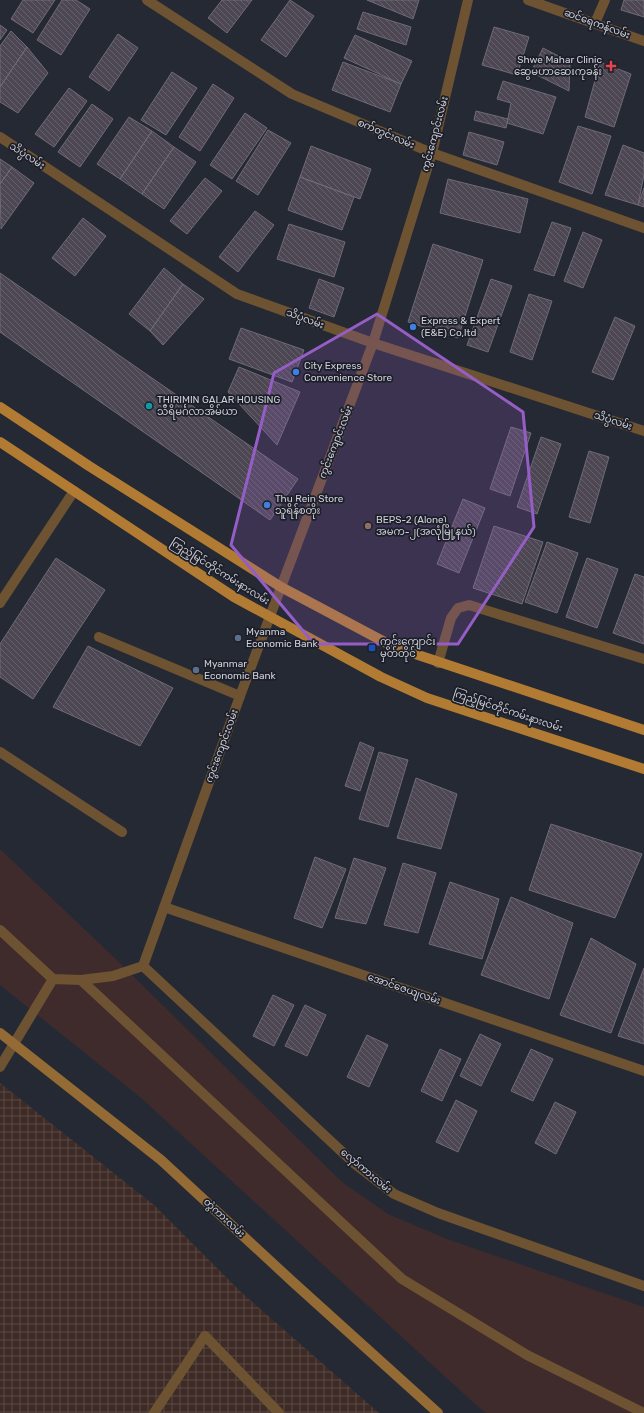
<svg xmlns="http://www.w3.org/2000/svg" width="644" height="1413" viewBox="0 0 644 1413" font-family="Rubik,'Noto Sans Myanmar',sans-serif">
<style>
.commercial{fill:#3f2b2b}
.industrial{fill:url(#industrial-grid)}
.building{fill:url(#building-back-hatch);stroke:#6f6a77}
.lines{fill:none;stroke-linecap:round;stroke-linejoin:round}
.lane{stroke:#6e5333;stroke-width:10}
.street{stroke:#6e5333;stroke-width:10}
.secondary{stroke:#946a35;stroke-width:10}
.primary{stroke:#b17b33;stroke-width:10}
.marked{fill:#945ec6;fill-opacity:0.2;stroke:#945ec6;stroke-width:3;stroke-linejoin:round}
.health-dot{fill:#e0444e;stroke:#1c1f29;stroke-width:1.5}
.shop-dot{fill:#3f7fe0;stroke:#1c1f29;stroke-width:1.5}
.culture-dot{fill:#0f9aa8;stroke:#1c1f29;stroke-width:1.5}
.education-dot{fill:#8d6e63;stroke:#1c1f29;stroke-width:1.5}
.service-dot{fill:#5c6f8a;stroke:#1c1f29;stroke-width:1.5}
.transit-dot{fill:#1a4fb4;stroke:#1c1f29;stroke-width:1.5}
.labels{text-anchor:middle;dominant-baseline:central;stroke-width:3.5;stroke-linejoin:round;paint-order:stroke}
.street-label{font-size:10px;fill:#cfd1d8;stroke:#1c1f29}
.poi-label{font-size:10px;fill:#cfd1d8;stroke:#1c1f29;text-anchor:start}
</style>
<defs>
<pattern id="industrial-grid" width="8" height="8" patternUnits="userSpaceOnUse"><rect width="8" height="8" fill="#3e2b26"/><path d="M0 4h8M4 0v8" fill="none" stroke="#594945"/></pattern>
<pattern id="building-back-hatch" width="6" height="6" patternUnits="userSpaceOnUse"><rect width="6" height="6" fill="#4c4753"/><path d="M-1 5l2 2M0 0l6 6M5-1l2 2" fill="none" stroke="#65606b"/></pattern>
</defs>
<rect width="100%" height="100%" fill="#252933"/>
<path class="commercial" d="M0 849 120 963 342 1182 388 1214 447 1239 644 1307V1413H486L476 1405 140 1097 0 985Z"/>
<path class="industrial" d="M0 1083 154 1205 241 1292 379 1413H0Z"/>
<path class="building" d="M23 0H55L33 33 11 19Z
M62 0H76L90 9 61 55 37 40Z
M222 0H252L227 33 208 18Z
M290 0 314 16 286 57 261 40Z
M367 0H419L413 19Z
M624 0H644V17L621 10Z
M363 12 411 27 406 45 357 29Z
M0 25 7 30 0 40Z
M494 27 529 37 517 75 482 65Z
M11 31 27 47 0 87V46Z
M118 34 138 48 109 91 89 77Z
M355 35 412 61 401 84 344 58Z
M27 47 48 73 18 113 0 102V87Z
M543 48 570 62 569 91 531 72Z
M343 62 401 84 390 112 332 90Z
M600 62 631 74 614 127 585 117Z
M172 72 197 88 166 135 141 120Z
M503 81 556 97 543 134 507 123 511 103 497 99Z
M213 84 234 98 200 151 179 137Z
M69 88 87 101 54 147 35 134Z
M92 104 113 119 80 167 58 152Z
M476 111 508 119 506 128 474 120Z
M245 113 267 128 232 179 210 165Z
M129 117 152 131 120 179 97 164Z
M578 126 611 136 592 194 559 182Z
M268 130 291 143 258 195 236 181Z
M152 131 174 147 142 194 120 179Z
M469 132 504 142 497 165 463 155Z
M623 145 644 153V175L638 205 605 195Z
M311 146 371 169 360 199 300 177Z
M174 147 196 162 164 209 142 194Z
M0 159 12 167 0 184Z
M12 167 34 183 1 229 0 184Z
M300 177 354 197 342 230 288 210Z
M205 178 222 191 187 234 170 221Z
M448 179 528 199 520 233 440 213Z
M644 188V207L638 205Z
M255 211 274 225 238 272 219 257Z
M83 218 106 236 75 276 52 258Z
M552 222 571 228 554 276 534 270Z
M289 224 345 242 334 277 277 259Z
M583 232 602 240 583 288 564 281Z
M433 244 483 260 458 338 408 322Z
M164 268 183 284 150 331 129 314Z
M0 273 298 479 270 520 0 332Z
M319 279 344 288 334 317 309 308Z
M491 279 512 286 488 352 467 345Z
M183 284 204 299 163 345 150 331Z
M529 294 552 301 532 360 510 352Z
M615 317 635 326 613 380 592 372Z
M241 328 304 350 292 382 229 359Z
M239 367 300 392 277 445 228 392Z
M511 427 531 433 510 496 490 489Z
M541 437 561 444 537 514 517 507Z
M589 451 609 457 590 523 569 517Z
M463 499 485 508 459 573 437 564Z
M494 526 543 542 522 604 473 588Z
M547 542 578 553 557 613 525 602Z
M56 558 105 590 33 699 0 677V644Z
M587 558 618 569 597 628 566 617Z
M635 574 644 577V644L613 633Z
M88 646 173 688 140 746 53 707Z
M360 742 374 748 360 791 345 786Z
M379 752 408 760 388 827 359 819Z
M416 778 457 794 441 849 397 838Z
M551 824 642 854 615 918 529 890Z
M315 857 346 869 322 928 294 918Z
M354 858 386 868 366 924 335 918Z
M403 863 436 873 418 933 384 925Z
M450 882 499 899 482 959 429 944Z
M511 897 573 923 549 999 481 975Z
M591 938 636 964 611 1033 560 1015Z
M644 968V1044L618 1036Z
M273 995 294 1005 274 1046 253 1036Z
M305 1005 326 1015 307 1056 285 1046Z
M480 1034 501 1044 481 1086 460 1076Z
M367 1035 388 1045 369 1087 347 1077Z
M440 1049 461 1059 442 1101 421 1091Z
M531 1049 553 1059 533 1101 511 1091Z
M456 1100 477 1111 458 1152 436 1142Z
M555 1102 576 1112 556 1154 535 1143Z"/>
<g class="lines">
<path class="lane" d="M99 637 240 696
M0 930 53 979 81 980 113 976 143 966
M81 980 402 1279 527 1355 644 1413
M0 1067 53 979
M154 1413 205 1336 279 1413"/>
<path class="street" d="M147 0 292 94 432 153 644 228
M468 0 432 153 373 343 240 696 143 966 355 1164 394 1194 438 1213 644 1286
M528 0 644 41
M595 23 605 0
M0 137 237 294 373 343 644 431
M0 603 74 491
M438 663 451 618 458 608 469 605 644 659
M0 752 122 832
M164 907 644 1071"/>
<path class="secondary" d="M0 1033 161 1160 294 1283 438 1413"/>
<path class="primary" d="M0 407 89 466 281 587 394 647 644 730
M0 442 234 597 381 677 427 698 644 769"/>
</g>
<path class="marked" d="M377 314 523 412 534 527 458 644H314L231 545 274 373Z"/>
<path class="health-dot" d="M609 60h4v4h4v4h-4v4h-4v-4h-4v-4h4z"/>
<g class="shop-dot">
<circle cx="413" cy="327" r="4"/>
<circle cx="296" cy="372" r="4"/>
<circle cx="267" cy="505" r="4"/>
</g>
<circle class="culture-dot" cx="149" cy="406" r="4"/>
<circle class="education-dot" cx="368" cy="526" r="4"/>
<g class="service-dot">
<circle cx="238" cy="638" r="4"/>
<circle cx="196" cy="670" r="4"/>
</g>
<rect class="transit-dot" x="368" y="644" width="8" height="8" rx="2"/>
<g class="labels">
<g class="street-label">
<text transform="translate(597 24) rotate(20)">ဆင်ရေကန်လမ်း</text>
<text transform="translate(386 134) rotate(23)">စက်တွင်းလမ်း</text>
<text transform="translate(435 134) rotate(-75)">ကွင်းကျောင်းလမ်း</text>
<text transform="translate(27 156) rotate(33)">သိပ္ပံလမ်း</text>
<text transform="translate(305 319) rotate(20)">သိပ္ပံလမ်း</text>
<text transform="translate(613 421) rotate(18)">သိပ္ပံလမ်း</text>
<text transform="translate(336 442) rotate(-69)">ကွင်းကျောင်းလမ်း</text>
<text transform="translate(220 572) rotate(32)">ကြည့်မြင်တိုင်ကမ်းနားလမ်း</text>
<text transform="translate(508 711) rotate(18)">ကြည့်မြင်တိုင်ကမ်းနားလမ်း</text>
<text transform="translate(222 746) rotate(-70)">ကွင်းကျောင်းလမ်း</text>
<text transform="translate(404 989) rotate(19)">အောင်ဇေယျလမ်း</text>
<text transform="translate(366 1171) rotate(40)">လှော်ကားလမ်း</text>
<text transform="translate(224 1218) rotate(43)">တွဲကားလမ်း</text>
</g>
<g class="poi-label">
<text x="602" y="60" text-anchor="end">Shwe Mahar Clinic<tspan x="602" dy="12">ဆွေမဟာဆေးကုခန်း</tspan></text>
<text x="421" y="321">Express &amp; Expert<tspan x="421" dy="12">(E&amp;E) Co,ltd</tspan></text>
<text x="304" y="366">City Express<tspan x="304" dy="12">Convenience Store</tspan></text>
<text x="157" y="400">THIRIMIN GALAR HOUSING<tspan x="157" dy="12">သီရိမင်္ဂလာအိမ်ယာ</tspan></text>
<text x="275" y="499">Thu Rein Store<tspan x="275" dy="12">သူရိန်စတိုး</tspan></text>
<text x="376" y="520">BEPS-2 (Alone)<tspan x="376" dy="12">အမက-၂(အလုံမြို့နယ်)</tspan></text>
<text x="246" y="632">Myanma<tspan x="246" dy="12">Economic Bank</tspan></text>
<text x="380" y="642">ကွင်းကျောင်း<tspan x="380" dy="12">မှတ်တိုင်</tspan></text>
<text x="204" y="664">Myanmar<tspan x="204" dy="12">Economic Bank</tspan></text>
</g>
</g>
</svg>
